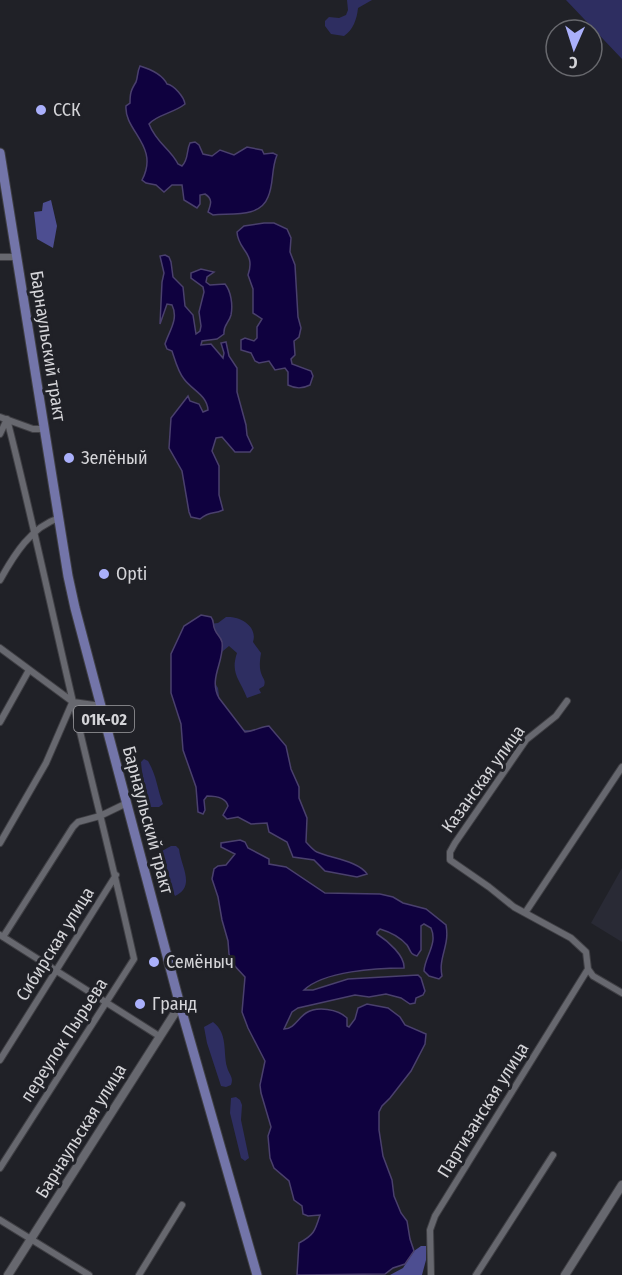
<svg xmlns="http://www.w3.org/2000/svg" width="622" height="1275" viewBox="0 0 622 1275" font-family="'Fira Sans Condensed',sans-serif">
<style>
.built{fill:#292a35}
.green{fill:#2e2e61}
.forest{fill:#4d4e91}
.water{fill:#0f013f;stroke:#4a406d;stroke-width:1.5}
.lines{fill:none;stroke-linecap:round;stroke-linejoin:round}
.minor-casing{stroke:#3f3f44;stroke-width:8}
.tertiary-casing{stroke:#3f3f44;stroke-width:10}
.primary-casing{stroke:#3f3f44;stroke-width:11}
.minor{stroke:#67686f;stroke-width:6}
.tertiary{stroke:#67686f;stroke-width:8}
.primary{stroke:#7375a9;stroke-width:9}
.poi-dot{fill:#aab0fb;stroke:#202127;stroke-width:2}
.labels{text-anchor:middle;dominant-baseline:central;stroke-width:6;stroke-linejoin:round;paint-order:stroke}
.shield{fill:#202127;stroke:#9e9ea3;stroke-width:1.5}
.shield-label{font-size:16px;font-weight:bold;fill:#d4d4d8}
.poi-label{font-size:18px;fill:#d4d4d8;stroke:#202127;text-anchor:start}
.street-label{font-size:18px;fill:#d4d4d8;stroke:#202127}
</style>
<rect width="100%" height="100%" fill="#202127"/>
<path class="built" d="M622 868V942L591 923Z"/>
<path class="green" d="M347 0H372L358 8C357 19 353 30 344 36L331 34 325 26V21L329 17 339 18 346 15 348 10Z
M566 0H622V59Z
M226 617C240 616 258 626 253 642L261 653C260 660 259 666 261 673 263 679 266 680 264 686L259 689 261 693 247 698C240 679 230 674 237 653L229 646 217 656 213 680 218 688 220 703 226 717 232 719 237 729 256 731 260 738 276 737 283 744 284 749 278 757V762L290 780 287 784 278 787 280 791 275 793 248 787 233 780 226 773 216 771C208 761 202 747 207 735L198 728C198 712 190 706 195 689 192 677 186 676 186 662 187 653 192 646 190 638L200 625 218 623Z
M144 759 148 761C157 776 157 789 163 804L159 807H149C147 791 142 778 141 762Z
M171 846H176L179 849C181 867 196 886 175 896 169 883 162 866 162 851Z
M213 1022C228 1033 223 1052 227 1067 229 1075 234 1077 231 1085L226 1087 221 1086 207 1043 204 1027Z
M236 1097 240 1100 242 1105 241 1120 249 1158 245 1161 241 1158 230 1113 231 1098Z"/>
<path class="forest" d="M51 200 57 226 53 248 37 239 34 212 42 211 43 203Z
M421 1246H426V1260L422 1275H390L403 1268 414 1251Z"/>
<path class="water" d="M140 66C150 69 162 74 167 84 174 85 184 97 185 104 174 113 156 115 149 124 157 144 170 148 178 164L182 166C189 159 186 151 190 143L195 142 199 145 203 154 212 156 220 150 234 155 247 147 262 150 264 154 273 153 277 155C271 169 274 184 268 197 260 218 231 213 213 215L208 212C211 204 213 199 205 194L200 195V204L197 208 184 200 182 185H172L164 192 156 185 146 183 142 180C160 146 124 131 126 106L130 103C130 93 131 90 136 82 138 77 137 72 140 66Z
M264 223H274L287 229 291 238 290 252 295 265 298 317 301 328 299 337 294 341 295 355 291 359 292 364 311 371 313 376 310 385C302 389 296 389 288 385V372L285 368 275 370 269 361 259 363 255 361 251 353 241 350V340L245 338 254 341 257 338V327L262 319 253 313V289L248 275C256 252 238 251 237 232L244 226Z
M165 255 169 257 171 262 173 277 183 287 185 306 193 315 196 334 200 331 201 326 199 312 204 292 203 287 191 278V273L201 269 214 272 207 277 206 282 210 285 225 284C231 291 233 305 231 315 229 323 223 325 224 334L217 339 202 341 201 345 211 344 223 358 224 353 221 343 226 342 229 356 237 368V392L246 425 247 435 253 448 250 452H235L222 437 216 438 212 451 219 466V495L223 510C213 515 211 510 200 519L191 517 189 512 182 471 169 448 171 418 188 396 190 401 199 404 203 412 208 410C207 395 192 390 184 379 178 372 175 360 172 351L167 349 165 344C169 331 179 319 172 305L167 304 160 324 162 282 164 273 160 256Z
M201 615 211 617C215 622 212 624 215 630 217 635 221 637 222 642 225 661 208 678 219 698L245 732C255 731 262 726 269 726L286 746 291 769 299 787V798L307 818 306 842C309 845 313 850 317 852 330 858 359 861 367 874L357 877 325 871 314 860 293 857 287 842 269 832 267 823 251 824 238 817 227 819 223 815 228 806C226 797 215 796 207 796L204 800 205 810 203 814 198 812 196 787 183 750 181 724 171 693V654L184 626Z
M240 840 245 842 248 848 269 859V864L286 867 325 893 380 894 393 897 403 903 426 909 446 925C450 946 438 957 442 976L439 979 429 976 424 971C425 956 438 944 431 928L424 924 421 926V950L417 956C410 954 411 951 407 945 400 937 390 932 380 929L377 932V934C388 941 405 956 404 968 377 968 324 971 304 990H313L348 979 418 975 421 978 425 991 423 995 416 998 415 1003 410 1004 401 998 386 994 369 997 355 995 298 1008 292 1012 284 1029C294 1029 298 1018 306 1013 317 1006 338 1009 347 1018V1026L349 1027 355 1019 358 1008 367 1004 388 1008 400 1017 405 1025 426 1034 425 1044 411 1071 390 1098 382 1106 379 1112V1130L383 1156 392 1180 394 1196 401 1213 407 1221 410 1239 414 1251 405 1264 393 1268 385 1274 297 1275 299 1243C314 1235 315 1231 320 1215L308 1216 303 1214 302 1206 294 1200 289 1181 274 1168 270 1158 268 1136 271 1127 261 1093 260 1085 265 1061 248 1028 242 1012 245 977 233 964 229 954 228 941 222 920 218 897 212 879 214 869 218 866 226 865 235 854 221 847V843Z"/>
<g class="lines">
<defs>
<path id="minor" d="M0 257H17
M0 417 33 429H44
M0 434 7 419
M0 580C14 555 31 527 59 518
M0 648 73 702 101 706
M567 701 556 716 526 740 455 843 450 852V860L489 887 514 907 571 938 586 952 588 969 593 976 622 993
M0 722 29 670
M0 843 46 763 72 703
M525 913 622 767
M0 935 159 1036
M3 937 73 827 78 822 100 816 127 803
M0 1060 116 875
M0 1168 134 959C115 873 93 788 73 702 51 608 31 513 7 419
M0 1220 89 1275
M139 1275 182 1205
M431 1275 430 1230 435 1216 588 969
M476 1275 553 1155"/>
<path id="tertiary" d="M8 1275 180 1005
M565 1275 622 1185"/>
<path id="primary" d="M0 153 68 576 75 608 180 1005 257 1275"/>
</defs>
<use href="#minor" class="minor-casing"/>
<use href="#tertiary" class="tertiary-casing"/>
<use href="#primary" class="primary-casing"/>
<use href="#minor" class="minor"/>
<use href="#tertiary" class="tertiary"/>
<use href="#primary" class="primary"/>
</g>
<g class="poi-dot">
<circle cx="41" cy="110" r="6"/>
<circle cx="69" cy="458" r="6"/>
<circle cx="104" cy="574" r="6"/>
<circle cx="154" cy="962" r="6"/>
<circle cx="140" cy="1004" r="6"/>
</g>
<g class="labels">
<rect class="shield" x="74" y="706" width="60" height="26" rx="4.5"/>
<g class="shield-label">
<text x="104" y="719">01К-02</text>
</g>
<g class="poi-label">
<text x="53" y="110">ССК</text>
<text x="81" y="458">Зелёный</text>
<text x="116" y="574">Opti</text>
<text x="166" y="962">Семёныч</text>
<text x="152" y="1004">Гранд</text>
</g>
<g class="street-label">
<text transform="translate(48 346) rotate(81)">Барнаульский тракт</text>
<text transform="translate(483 779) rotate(-54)">Казанская улица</text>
<text transform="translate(148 820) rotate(75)">Барнаульский тракт</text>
<text transform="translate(55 944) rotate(-58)">Сибирская улица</text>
<text transform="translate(64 1040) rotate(-57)">переулок Пырьева</text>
<text transform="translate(483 1110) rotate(-58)">Партизанская улица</text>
<text transform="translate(81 1131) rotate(-58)">Барнаульская улица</text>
</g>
</g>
<g transform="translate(574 48) rotate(183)"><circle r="28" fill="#202127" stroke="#68696e" stroke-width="1.5"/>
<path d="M0-4.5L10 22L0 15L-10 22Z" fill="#aab0fb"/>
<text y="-9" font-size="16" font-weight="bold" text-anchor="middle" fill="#d4d4d8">С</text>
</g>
</svg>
